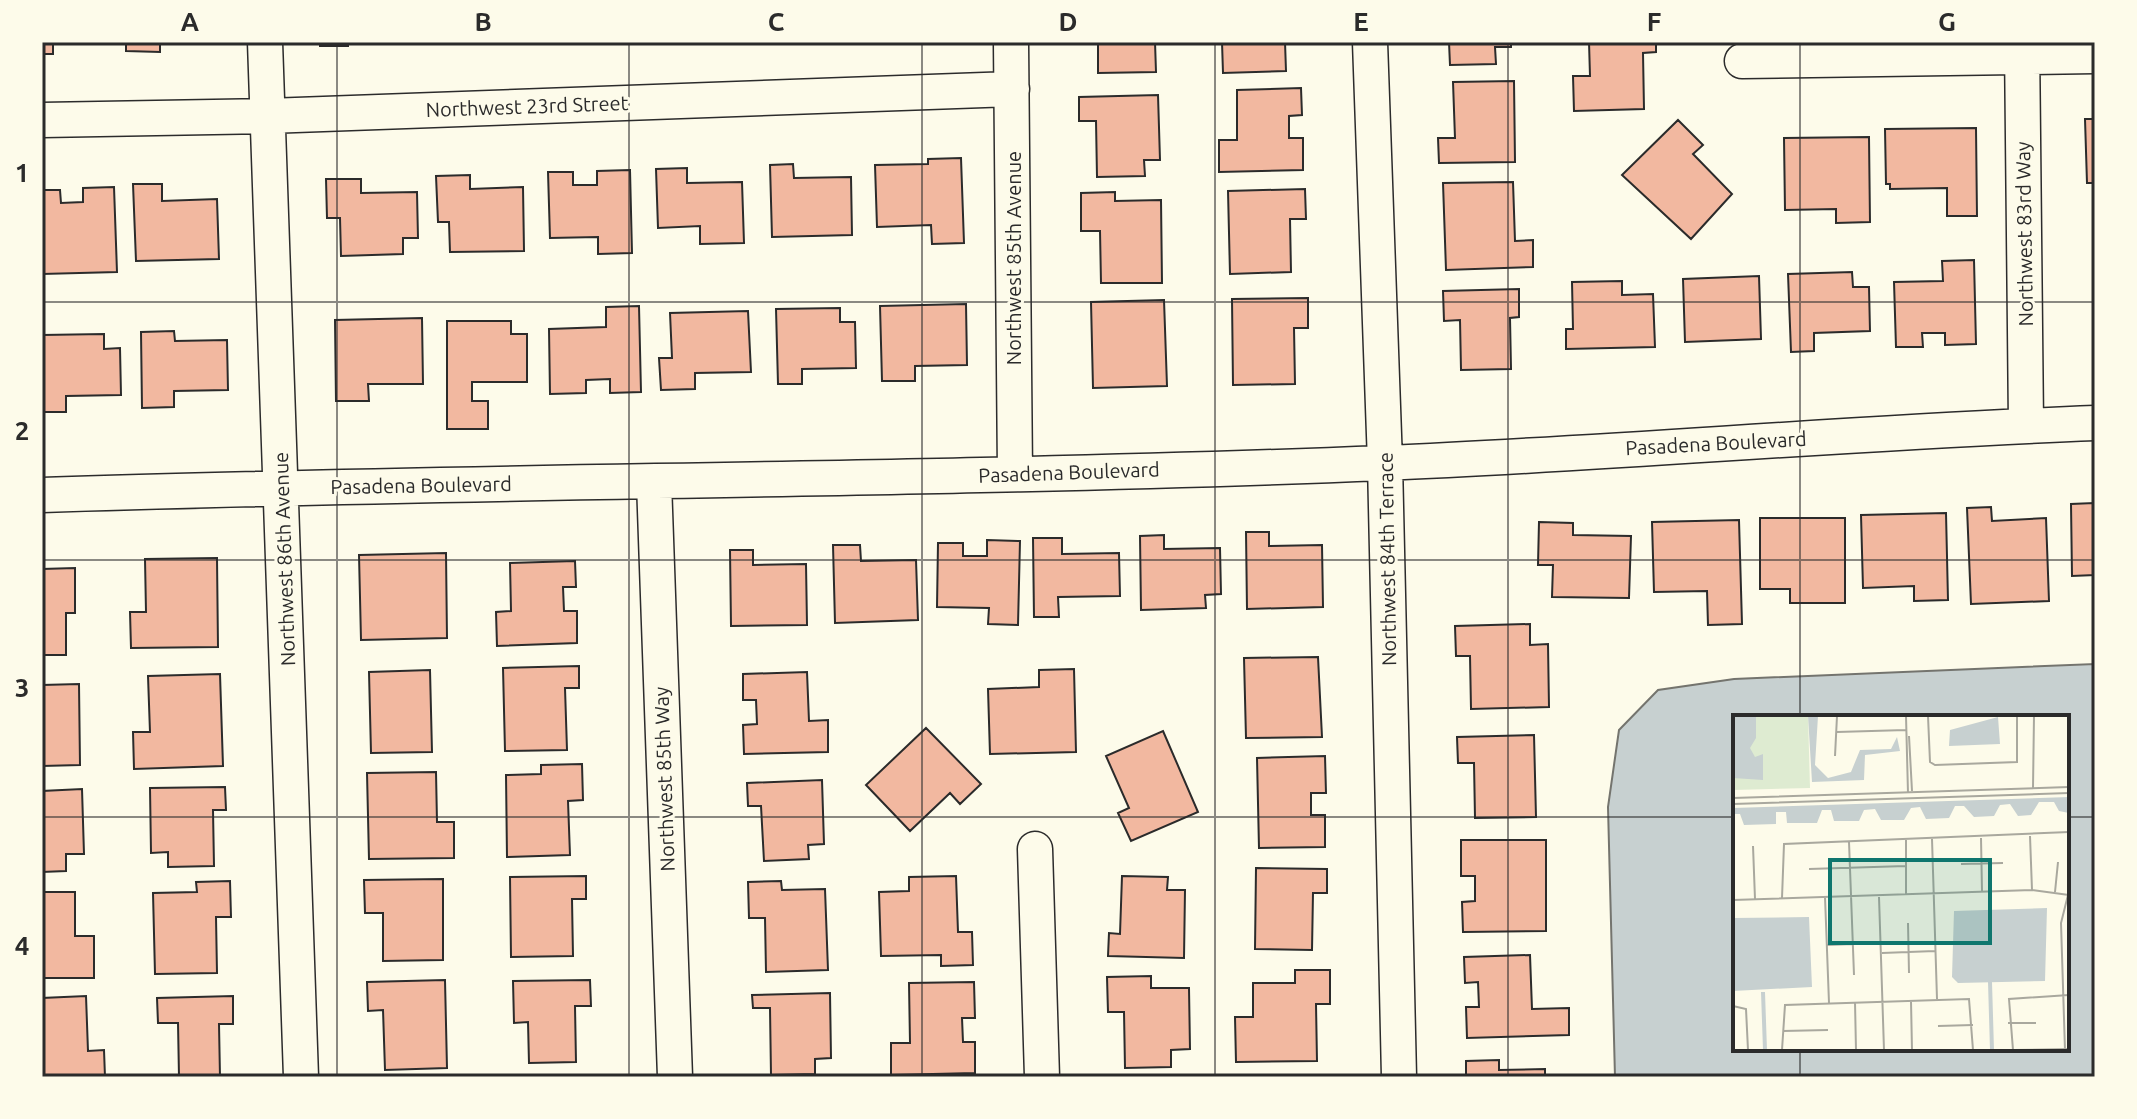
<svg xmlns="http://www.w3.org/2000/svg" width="2137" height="1119" viewBox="0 0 2137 1119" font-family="Ubuntu,sans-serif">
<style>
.water{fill:#c7d0d0;stroke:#74746e;stroke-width:2;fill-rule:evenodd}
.building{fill:#f2b8a0;stroke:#2b2b2b;stroke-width:2}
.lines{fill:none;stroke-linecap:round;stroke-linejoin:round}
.minor-casing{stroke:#2b2b2b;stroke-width:37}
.minor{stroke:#fdfbea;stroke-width:34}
.grid{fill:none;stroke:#2b2b2b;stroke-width:2;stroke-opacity:0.55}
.labels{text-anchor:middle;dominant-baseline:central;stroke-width:6;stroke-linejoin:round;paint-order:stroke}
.street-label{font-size:20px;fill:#2b2b2b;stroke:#fdfbea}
.inset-river{fill:none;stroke:#c7d0d0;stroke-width:4}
.inset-road{fill:none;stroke:#a9a89e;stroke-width:2}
.view{fill:#0f766e;fill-opacity:0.15;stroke:#0f766e;stroke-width:4}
.inset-edge{fill:none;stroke:#2b2b2b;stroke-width:4}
.neatline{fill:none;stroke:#2b2b2b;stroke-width:3}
.grid-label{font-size:26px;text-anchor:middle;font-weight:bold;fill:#2b2b2b}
</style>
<rect width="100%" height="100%" fill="#fdfbea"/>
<path class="water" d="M2095 664V1077H1615L1608 807 1619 730 1658 690 1734 679ZM1735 717H2067V1049H1735Z"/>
<path class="building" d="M42 42H53V54H42Z
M126 42H160V52L126 51Z
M320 42H348V46H320Z
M1098 42H1155L1156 72 1098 73Z
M1222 42H1285L1286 71 1223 73Z
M1449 42H1511V47H1495L1496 64 1450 65Z
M1589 42H1656V52L1643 53 1644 109 1574 111 1573 76H1590Z
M1514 81 1515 162 1439 163 1438 138H1455L1453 82Z
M1301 88 1302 115 1289 116V138H1303V170L1219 172V140H1237V90Z
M1158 95 1160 160H1144L1145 176 1097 177 1096 121H1079V97Z
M2085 119H2095V183H2087Z
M1678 120 1703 145 1693 154 1732 194 1691 239 1622 175Z
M1976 128 1977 216H1947V188L1890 189V184H1886L1885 129Z
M1869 137 1870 222 1836 223V209L1785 210 1784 138Z
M961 158 964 243 932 244 931 225 877 227 875 165 928 164V159Z
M793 164 794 178 851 177 852 235 772 237 770 165Z
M687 168V183L742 182 744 243 700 244V226L658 228 656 169Z
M630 170 632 253 598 254V237L550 238 548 172H573V185H597V171Z
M470 175V189L523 187 524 251 450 252 449 222H438L436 176Z
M326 179H361V193L417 192 418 238H403V254L341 256 340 218H327Z
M1513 182 1515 241 1533 240V267L1446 270 1443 183Z
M133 184H162V201L217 199 219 259 136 261Z
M114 187 117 272 42 274V190H60L61 203 83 202V188Z
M1305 189 1306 219H1290L1291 272 1230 274 1228 191Z
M1115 192V201L1161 200 1162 283H1101L1100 231H1081V193Z
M1974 260 1976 344 1945 345V333H1922L1923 347H1896L1894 282 1943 281 1942 261Z
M1852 272 1853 287H1869L1870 331 1814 333V351L1791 352 1788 274Z
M1759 276 1761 339 1685 342 1683 279Z
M1622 281V295L1653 294 1655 347 1566 349V329H1573L1572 282Z
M1519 289V317L1510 318 1511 369 1461 370 1460 320 1444 321 1443 291Z
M1308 298V328H1294L1295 384 1233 385 1232 299Z
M1164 300 1167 386 1093 388 1091 302Z
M966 304 967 365 915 366V381H882L880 306Z
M639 306 641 392 610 393V379L586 380V393L550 394 549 329 606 327V307Z
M840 308V322H855L856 368 802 369V384H778L776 309Z
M748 311 751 372 695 373V389L661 390 659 358H672L670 313Z
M422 318 423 384H368L369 401H336L335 320Z
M447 321H511V334H527V382H472V401H488V429H447Z
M174 331 175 341 227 340 228 390 174 391V407L142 408 141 332Z
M104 334V349L120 348 121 395 66 396V412H42V335Z
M2094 503 2095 575 2072 576 2071 504Z
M1991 507 1992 521 2046 518 2049 601 1971 604 1967 508Z
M1946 513 1948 600 1914 601V586L1863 588 1861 515Z
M1760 518H1845V603H1790V589H1760Z
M1739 520 1742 624 1708 625 1707 591 1654 592 1652 522Z
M1539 522 1573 523V535L1631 536 1629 598 1552 597 1553 565H1538Z
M1246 532H1269V546L1322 545 1323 607 1247 609Z
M1164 535V549L1220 548 1221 594 1205 595 1206 608 1141 610 1140 536Z
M1033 538H1062V554L1119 553 1120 596 1058 597 1059 617H1034Z
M987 540 1020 541 1018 625 988 624 989 608 937 607 938 543H963V556H987Z
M833 545H860L861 561 916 560 918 620 835 623Z
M730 550H753V565L806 564 807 625 731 626Z
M446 553 447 638 361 640 359 555Z
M217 558 218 647 131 648 130 612H146L145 559Z
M575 561 576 587H563L564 611H577V643L497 646 496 612 511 611 510 563Z
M75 568V613H66V655H42V569Z
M1530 624V645L1548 644 1549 707 1471 709 1470 656H1456L1455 626Z
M1318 657 1322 737 1246 738 1244 658Z
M579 666V688H565L567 750 505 751 503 668Z
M1074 669 1076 752 990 754 988 689 1039 687V670Z
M430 670 432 752 371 753 369 672Z
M807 672 809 721 828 720V752L744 754 743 725 757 724 756 700H743V674Z
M220 674 223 766 134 769 133 732H150L148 676Z
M79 684 80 765 42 766V685Z
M926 728 981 784 960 804 950 793 910 831 866 785Z
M1163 731 1198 812 1131 841 1118 813 1129 808 1106 756Z
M1534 735 1536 817 1475 818 1474 763H1458L1457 737Z
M1325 756 1326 793H1311V815H1325V847L1259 848 1257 758Z
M582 764 583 800 568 801 570 855 507 857 506 775 541 774V765Z
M436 772 437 822H454V858L369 859 367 773Z
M822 780 824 844 808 845 809 859 764 861 761 806H748L747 783Z
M225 787 226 810H213L214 866 168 867V852L151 853 150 788Z
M82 789 84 854H66V871L42 872V791Z
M1461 840H1546V931L1463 932 1462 902 1475 901V876H1461Z
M1256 868 1327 869V893H1313L1312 950 1255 949Z
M586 876V899H572L573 956 511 957 510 877Z
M956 876 958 932H972L973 965 941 966V955L881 956 879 892 909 891V877Z
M1122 876 1168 877 1167 890H1185L1184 958 1108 956 1109 933 1120 934Z
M443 879V960L383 961V913H365L364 880Z
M230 881 231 917H216L217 973 155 974 153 893 197 892 196 882Z
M781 881 782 890 825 889 828 970 766 972 765 918H749L748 882Z
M42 892H75V936H94V978H42Z
M1530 955 1532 1009 1569 1008V1035L1467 1038 1466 1007H1479L1478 982 1465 983 1464 957Z
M1295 970H1330V1004H1316L1317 1061 1236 1062 1235 1017H1253V983H1295Z
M1151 976V988H1189L1190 1049 1171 1050V1067L1125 1068 1124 1012H1108L1107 977Z
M445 980 447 1068 385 1070 383 1010 368 1011 367 982Z
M590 980 591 1006H575L576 1062 529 1063 528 1022 514 1023 513 981Z
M974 982 975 1018H962L963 1042H975V1073L891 1075V1043H910L909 983Z
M830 993 831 1058 815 1059V1074L771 1075 770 1008H753L752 995Z
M86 996 88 1051 104 1050 105 1077H42V998Z
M233 996V1024H219L220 1077H179L178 1023H158L157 998Z
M1499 1060V1070L1545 1069V1077H1466V1061Z"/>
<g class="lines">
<defs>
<path id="minor" d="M265 42 301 1077
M1011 42 1015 474
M1370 42 1385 463 1399 1077
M2022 42 2026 425
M1742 61 2095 56
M42 120 268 116 1012 89
M654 482 675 1077
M42 495C489 480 937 481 1384 463 1621 453 1858 432 2095 423
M1035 849 1042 1077"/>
</defs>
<use href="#minor" class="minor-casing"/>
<use href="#minor" class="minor"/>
</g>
<path class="grid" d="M337 42V1077M629 42V1077M922 42V1077M1215 42V1077M1508 42V1077M1800 42V717M42 302H2095M42 560H2095M42 817H1735M2067 817H2095M1800 1049V1077"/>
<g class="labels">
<g class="street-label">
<text transform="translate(527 106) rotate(-2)">Northwest 23rd Street</text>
<text transform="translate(2024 234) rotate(-91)">Northwest 83rd Way</text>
<text transform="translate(1013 258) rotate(-90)">Northwest 85th Avenue</text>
<text transform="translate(1716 443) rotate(-3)">Pasadena Boulevard</text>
<text transform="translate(1069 472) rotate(-2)">Pasadena Boulevard</text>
<text transform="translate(421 485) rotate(-1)">Pasadena Boulevard</text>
<text transform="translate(284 559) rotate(-92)">Northwest 86th Avenue</text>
<text transform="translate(1387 559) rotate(-91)">Northwest 84th Terrace</text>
<text transform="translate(664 779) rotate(-92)">Northwest 85th Way</text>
</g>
</g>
<g transform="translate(1733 715)">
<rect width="336" height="336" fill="#fdfbea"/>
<path d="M0 1H75L77 73 0 75Z" fill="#deebd1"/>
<path d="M0 1H23V23L17 33 22 42 30 39V65L0 63ZM75 1H85L82 50 95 63 118 57 127 35 158 34 164 22 167 36 132 40 131 65 79 67ZM265 2 267 29 216 31 217 15ZM336 82V98L326 96 321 87H306L298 100 285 101 277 89 267 90 261 101 241 102 231 91H222L216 103 193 104 187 92 178 93 171 105H148L142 94 131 95 126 106H101L98 95H89L84 108H54L53 97H43V109L11 110 7 99H0V93ZM314 193 312 266 225 268 219 262 221 196ZM76 202 79 272 0 276V203Z" fill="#c7d0d0"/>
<path class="inset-river" d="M257 267 259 335M30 277 32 335"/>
<path class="inset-road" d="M173 1 175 78M195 1 197 47 202 50 284 47V1M104 17 173 15M176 21 179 76M102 41 104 1M300 73 301 1M0 83 336 72M0 89 336 78M297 121 299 175M248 123 249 176M199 124 204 284M173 125V180M116 127 121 260M20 131 22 184M228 149 270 148M76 154 173 151M322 177 325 147M92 182 96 288M146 182 151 335M49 183 51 129 336 117M0 185 299 175 336 180M175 208 176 258M94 230 120 229M149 238 202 236M178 286 179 335M122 287 123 335M0 291 13 294 15 335M275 308H303M205 311 240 310M50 316 95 315M49 335 52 290 236 284 240 335M280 335 276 284 336 280M281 335 336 334M332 335 328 208 335 180"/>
<path class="view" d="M97 145H257V228H97Z"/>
<rect width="336" height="336" class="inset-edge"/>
</g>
<rect width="2137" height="1119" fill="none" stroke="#fdfbea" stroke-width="88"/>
<rect x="44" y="44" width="2049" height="1031" class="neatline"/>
<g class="grid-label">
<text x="190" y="31">A</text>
<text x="483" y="31">B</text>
<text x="776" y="31">C</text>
<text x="1068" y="31">D</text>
<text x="1361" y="31">E</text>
<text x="1654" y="31">F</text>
<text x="1947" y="31">G</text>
<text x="22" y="182">1</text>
<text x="22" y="440">2</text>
<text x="22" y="697">3</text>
<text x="22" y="955">4</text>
</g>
</svg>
